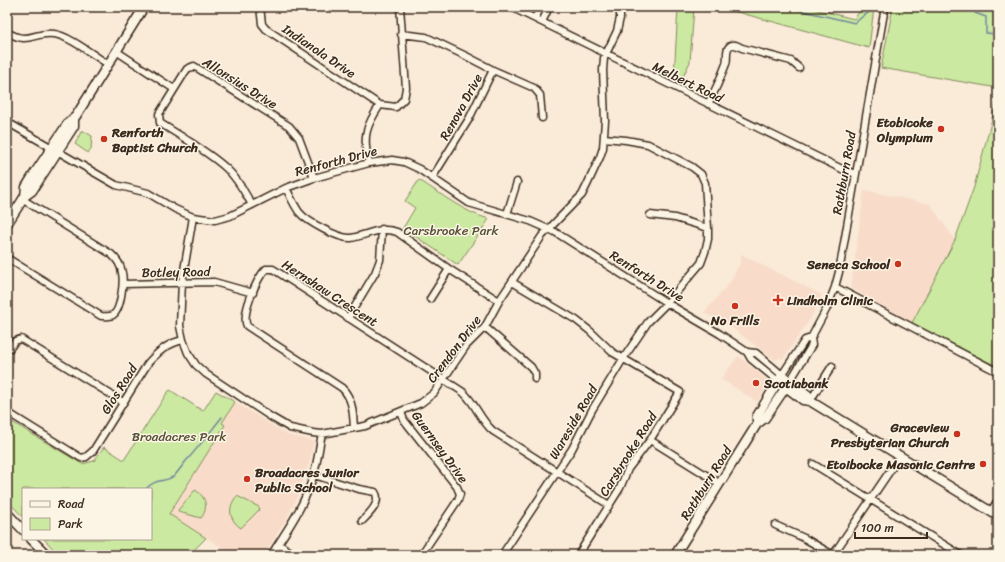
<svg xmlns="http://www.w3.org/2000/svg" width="1005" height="562" viewBox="0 0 1005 562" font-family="Sriracha,sans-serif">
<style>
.built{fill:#f8dcc9}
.green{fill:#cbe9a0;stroke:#838a5f}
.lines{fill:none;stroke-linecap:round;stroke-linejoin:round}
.stream{stroke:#72889d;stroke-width:1.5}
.minor-casing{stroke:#3b2a1e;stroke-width:9}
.major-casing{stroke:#3b2a1e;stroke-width:11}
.minor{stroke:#fcf5e5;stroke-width:6}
.major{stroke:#fcf5e5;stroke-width:8}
.poi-dot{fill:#c8321e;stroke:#fcf5e5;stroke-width:1.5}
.labels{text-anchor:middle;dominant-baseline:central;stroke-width:3;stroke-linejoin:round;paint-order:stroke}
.street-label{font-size:13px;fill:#3b2a1e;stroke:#fcf5e5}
.poi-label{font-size:13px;font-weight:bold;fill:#3b2a1e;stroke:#fcf5e5;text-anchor:end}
.park-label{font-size:13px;fill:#585038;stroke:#fcf5e5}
</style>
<rect width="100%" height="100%" fill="#faead8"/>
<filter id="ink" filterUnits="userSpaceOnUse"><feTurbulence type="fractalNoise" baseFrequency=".025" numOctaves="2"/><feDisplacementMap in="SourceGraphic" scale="8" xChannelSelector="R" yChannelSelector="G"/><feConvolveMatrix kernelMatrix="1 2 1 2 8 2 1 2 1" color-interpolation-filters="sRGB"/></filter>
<g filter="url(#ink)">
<path class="built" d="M864 190 930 204 955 240 912 323 851 288Z
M741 254 822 295 810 319 783 359 780 358 775 360 728 325 704 313 730 282 741 261Z
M738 356 768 380V385L757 402 721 379Z
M235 402 288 435 314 441 309 464 298 495 287 518 264 555H234L168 514 225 425 222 423Z"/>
<path class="green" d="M678 7H694L690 62 681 81 674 78Z
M719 7H806L854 19 863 7H874L869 48Z
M893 7H998V88L881 68Z
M998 96V367L912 323 955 240 974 187Z
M82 130 92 136 91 149 88 153 75 144Z
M419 180C442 194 463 212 489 219L458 265 403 228 415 208 405 201Z
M170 390 203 411 216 391 235 402 222 423 225 425 169 514 206 538 189 555H59L44 539H151V489H23V517L7 500V419L82 464 94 461 104 447 124 460 167 393Z
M195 490C206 496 209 508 201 518L179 512 178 510Z
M237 496 259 507 260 509 241 528C229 520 227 507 237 496Z"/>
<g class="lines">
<path class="stream" d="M786 7 855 23 863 16 876 8
M974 7 975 13 986 17V33L995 34 998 35
M146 489C155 478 165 483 174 476 178 472 182 466 186 461 199 447 210 432 222 417"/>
<defs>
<path id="minor" d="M260 7 262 24 266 29 380 105 396 107 404 99 406 88 400 7
M511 7 844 170 856 174
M535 18 541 7
M542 22 549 7
M7 32C30 46 33 31 54 34 70 36 94 56 108 64
M401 34 426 37 466 56 493 70 534 88 540 95 542 118
M116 51 174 89
M708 104C715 91 721 77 726 64 728 59 725 49 730 46 734 43 738 46 742 48L791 61 799 68
M7 122 116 185 148 193 175 209 193 217 207 219 215 220 230 216 286 188 314 178 369 163 392 160 404 162 419 169 469 203 530 221 555 232 667 303 720 334 747 352 756 353 782 375 805 340 811 338 827 308 835 287 839 272 885 7
M369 163C362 137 366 126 380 105
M432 178 469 119 493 70
M286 188C290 196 294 205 299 212 307 222 339 239 351 238 368 235 380 226 397 232L449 269 499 301
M252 205C245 193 238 179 227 169 209 152 182 137 160 123L159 114 187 69 194 66 289 126 299 138 314 178
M507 214 517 182
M650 215 675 218 708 228
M193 217 182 282 180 326 183 340 188 353 196 365 206 374 271 417 290 428 313 433 322 434 365 426 421 403 434 393 466 346 485 327 499 301 542 236 575 202 582 195 587 185 600 157 603 148 605 121 603 70 604 58 617 31 620 18V7
M7 258 101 316C105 316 110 317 113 315 121 310 124 281 122 273 121 265 117 259 111 254L22 199
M512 282 576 320 590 331 612 352 680 392 650 440 628 469 620 488 578 555
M123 284 214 282 253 293
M835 287 998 372
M430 299 449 269
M348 318 375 273 380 260 382 229
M485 327 531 367 535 374V379
M7 352 15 341 21 339 123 402
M747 352 751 359 778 381
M790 381 812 345 811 338
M810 401 832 366
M7 412 81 458 86 457 93 451 148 363C158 352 168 343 183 340
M401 412 404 420 457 487 460 494 458 500 421 555
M354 428C353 413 353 399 342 388L247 326C241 314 257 278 266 269H273L463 392C476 404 480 420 493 431L609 505
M650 440 719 483
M813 464 961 555
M314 475 359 489 375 492C382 502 369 514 362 521
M991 511 998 500
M775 525 804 538 833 555
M278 544 296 555
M271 555C288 529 306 503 314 473 318 460 319 447 322 434
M502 555 572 449 592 410 623 359 648 322 667 303 701 263 705 252 708 239V228L705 183 701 174 692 167 648 144 626 140 604 138
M833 555 900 456"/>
<path id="major" d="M25 196 32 191 74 126V119
M7 224 25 196 26 187 34 174 68 123 76 116 144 7
M778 381 803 400 810 401 998 516
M757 424V416L782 375 808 395 810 401
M7 513 23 530
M31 539 47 555
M675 555 757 424 765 418 790 381"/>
</defs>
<use href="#minor" class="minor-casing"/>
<use href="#major" class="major-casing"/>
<use href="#minor" class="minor"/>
<use href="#major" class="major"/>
</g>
</g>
<g class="poi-dot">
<circle cx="941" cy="129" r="4"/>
<circle cx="104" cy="139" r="4"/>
<circle cx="898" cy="264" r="4"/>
<path d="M776 294h4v4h4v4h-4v4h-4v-4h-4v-4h4z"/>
<circle cx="735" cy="306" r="4"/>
<circle cx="756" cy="383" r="4"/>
<circle cx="957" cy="434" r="4"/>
<circle cx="983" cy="464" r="4"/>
<circle cx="247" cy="479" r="4"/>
</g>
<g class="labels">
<g class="street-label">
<text transform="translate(319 51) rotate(34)">Indianola Drive</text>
<text transform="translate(688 82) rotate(26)">Melbert Road</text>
<text transform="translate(240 83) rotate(32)">Allonsius Drive</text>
<text transform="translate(461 107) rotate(-61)">Renova Drive</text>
<text transform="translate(336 161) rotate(-15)">Renforth Drive</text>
<text transform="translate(844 173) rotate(-80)">Rathburn Road</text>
<text transform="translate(176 272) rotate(-1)">Botley Road</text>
<text transform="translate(647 276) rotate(32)">Renforth Drive</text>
<text transform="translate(330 293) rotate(33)">Hernshaw Crescent</text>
<text transform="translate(454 349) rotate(-53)">Crendon Drive</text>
<text transform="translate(119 389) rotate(-58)">Glos Road</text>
<text transform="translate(573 422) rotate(-60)">Wareside Road</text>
<text transform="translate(440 447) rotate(54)">Guernsey Drive</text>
<text transform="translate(628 454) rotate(-58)">Carsbrooke Road</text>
<text transform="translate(706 483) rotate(-58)">Rathburn Road</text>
</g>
<g class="poi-label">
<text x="933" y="122">Etobicoke<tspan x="933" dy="15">Olympium</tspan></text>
<text x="112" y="132" text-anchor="start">Renforth<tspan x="112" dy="15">Baptist Church</tspan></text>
<text x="890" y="264">Seneca School</text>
<text x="787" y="300" text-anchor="start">Lindholm Clinic</text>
<text x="735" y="320" text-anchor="middle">No Frills</text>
<text x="764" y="383" text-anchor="start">Scotiabank</text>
<text x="949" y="427">Graceview<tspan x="949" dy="15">Presbyterian Church</tspan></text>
<text x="975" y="464">Etoibocke Masonic Centre</text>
<text x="255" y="472" text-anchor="start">Broadacres Junior<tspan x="255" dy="15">Public School</tspan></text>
</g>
<g class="park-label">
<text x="451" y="230">Carsbrooke Park</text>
<text x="179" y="436">Broadacres Park</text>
</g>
</g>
<rect width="1005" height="562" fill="none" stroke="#fcf5e5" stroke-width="24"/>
<rect x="12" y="12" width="981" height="538" fill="none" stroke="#3b2a1e" stroke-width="1.5" filter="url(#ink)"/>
<rect x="22" y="488" width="130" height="52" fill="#fcf5e5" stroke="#afa495"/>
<rect x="30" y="501" width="20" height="6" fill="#fcf5e5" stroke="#afa495"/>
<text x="58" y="508" font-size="12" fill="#3b2a1e">Road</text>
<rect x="30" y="518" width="20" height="12" fill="#cbe9a0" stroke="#afa495"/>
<text x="58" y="528" font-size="12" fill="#3b2a1e">Park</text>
<path d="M855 532v6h72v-6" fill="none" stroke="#3b2a1e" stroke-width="2"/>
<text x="861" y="532" font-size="12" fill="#3b2a1e" stroke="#fcf5e5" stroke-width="3" paint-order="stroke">100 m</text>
</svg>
